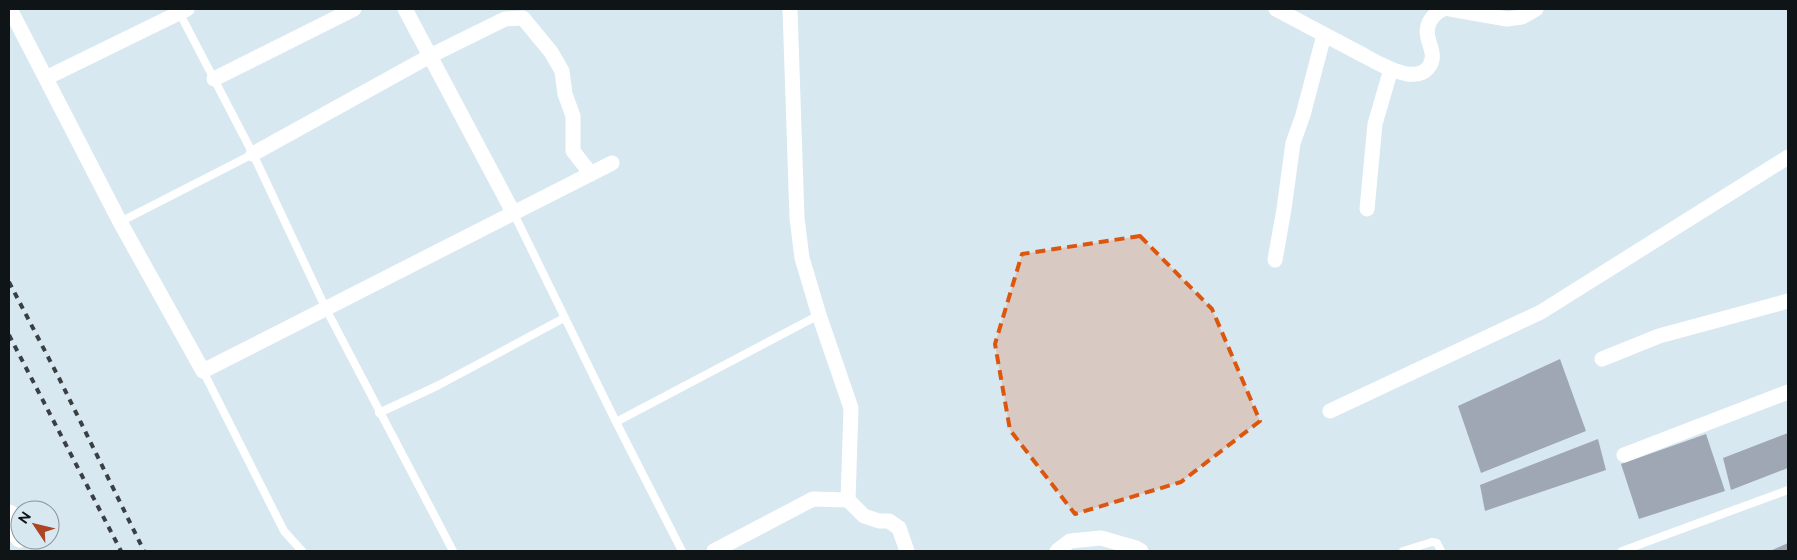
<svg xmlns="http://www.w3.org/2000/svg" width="1797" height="560" viewBox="0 0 1797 560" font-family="Raleway,sans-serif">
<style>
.building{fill:#a0a7b4}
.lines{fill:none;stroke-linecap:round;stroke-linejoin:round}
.lane{stroke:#fff;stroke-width:8}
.street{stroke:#fff;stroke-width:15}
.secondary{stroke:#fff;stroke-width:21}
.rail{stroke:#394044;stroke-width:4;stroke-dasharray:6 6;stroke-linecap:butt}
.marked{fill:#dd560d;fill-opacity:0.2;stroke:#dd560d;stroke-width:4;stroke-dasharray:10 6;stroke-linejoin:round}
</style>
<rect width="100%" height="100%" fill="#d8e8f1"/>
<path class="building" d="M1560 359 1586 431 1481 473 1458 406Z
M1788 433V468L1731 490 1723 458Z
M1706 434 1725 491 1639 519 1621 464Z
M1598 439 1606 470 1485 511 1480 485Z
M1788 543V551H1770Z"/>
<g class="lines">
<path class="lane" d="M179 12 253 154 326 309 453 551
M514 214 616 422 682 551
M120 222 253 154
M203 371 284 531 302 551
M379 413 437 386 564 318
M616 422 819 315
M1403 551 1432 542 1437 543 1441 551
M1622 551 1788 490"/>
<path class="street" d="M10 9 120 222 203 371 612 163
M405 9 514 214
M1276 9C1304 24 1333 39 1361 54 1376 62 1391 71 1407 74 1415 75 1423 74 1428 68 1441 52 1420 39 1430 21 1434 14 1438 11 1444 9
M1450 9 1507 19 1522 17 1536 9
M46 78 187 9
M214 79 354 9
M253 154 430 56 505 19 523 18 551 52 562 71 565 94 573 116V151L591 174
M1367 209 1375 124 1391 69
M1275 260 1284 209 1293 143 1303 115 1324 35
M1602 359 1659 336 1788 301
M1330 411 1541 312 1788 157
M1624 455 1788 392
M848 500 864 516 879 521H889L899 528 907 551
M714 551 813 499 848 500 851 408 819 315 802 258 797 218 790 9
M1057 551 1070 541 1101 538 1136 548 1141 551"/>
<path class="secondary" d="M9 515 20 537"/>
<path class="rail" d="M9 282 59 378 144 551
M9 335 121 551"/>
</g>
<path class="marked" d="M1140 236 1212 309 1260 421 1181 482 1075 514 1010 430 995 344 1022 254Z"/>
<rect width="1797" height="560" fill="none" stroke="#0f1417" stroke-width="20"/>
<g transform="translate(35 525) rotate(305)"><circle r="24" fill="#d8e8f1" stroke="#88939a"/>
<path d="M0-4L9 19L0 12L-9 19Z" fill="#ac4425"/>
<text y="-8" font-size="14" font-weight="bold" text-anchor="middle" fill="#0f1417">N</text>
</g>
</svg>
